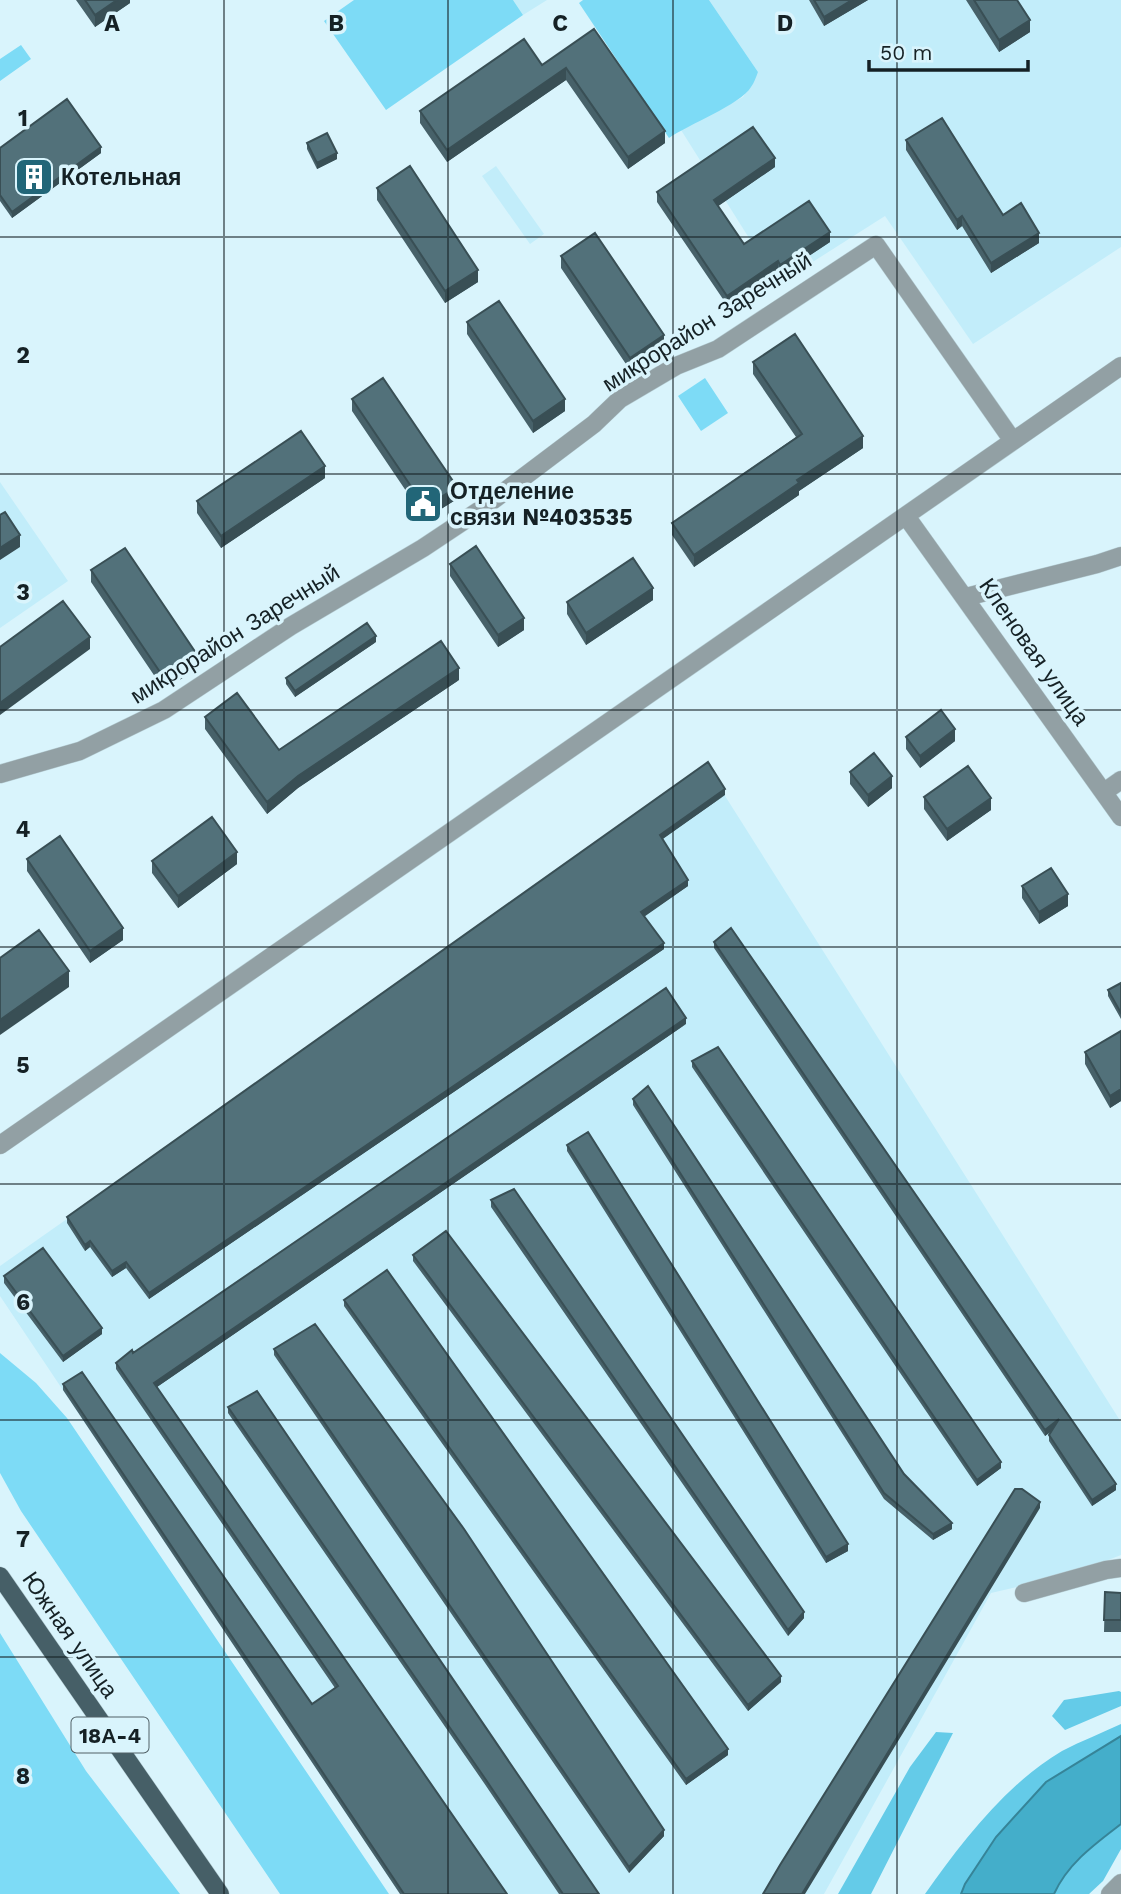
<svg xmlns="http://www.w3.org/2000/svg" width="1121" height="1894" viewBox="0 0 1121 1894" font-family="'Work Sans',sans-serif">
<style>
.built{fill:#c2edfa}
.green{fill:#7ddbf6}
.forest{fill:#64cbe8}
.water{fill:#44aeca;stroke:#368498;stroke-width:2}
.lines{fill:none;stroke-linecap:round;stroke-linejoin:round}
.pedestrian-casing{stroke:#b6ced5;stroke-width:19}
.minor-casing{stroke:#b6ced5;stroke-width:19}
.primary-casing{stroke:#b6ced5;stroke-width:19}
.pedestrian{stroke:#92a0a4;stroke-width:18}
.minor{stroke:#92a0a4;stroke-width:18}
.primary{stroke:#465f67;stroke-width:18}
.wall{fill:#476169}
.shaded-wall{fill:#394f55}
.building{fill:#52717a;stroke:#394f55;stroke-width:2}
.grid{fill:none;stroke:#152125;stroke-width:2;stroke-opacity:0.55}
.labels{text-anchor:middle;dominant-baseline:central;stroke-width:7;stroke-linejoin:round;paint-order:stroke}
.shield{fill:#d9f4fc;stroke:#506066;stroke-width:2}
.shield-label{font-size:21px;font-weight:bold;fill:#152125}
.poi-label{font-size:23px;font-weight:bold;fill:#152125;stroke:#d9f4fc;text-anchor:start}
.street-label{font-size:23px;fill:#152125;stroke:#d9f4fc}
.grid-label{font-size:23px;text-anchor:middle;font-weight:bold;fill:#152125;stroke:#d9f4fc;stroke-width:7;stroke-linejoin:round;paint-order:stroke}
</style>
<rect width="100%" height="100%" fill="#d9f4fc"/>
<path class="built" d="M513 0H547L523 15Z
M709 0H1121V247L973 344 885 216 778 284 681 130 743 97 758 72Z
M496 166 544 234 530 244 482 176Z
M0 482 68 581 0 628Z
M708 769 1121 1422V1555L1070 1575 991 1593 824 1894H400L0 1296V1266Z"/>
<path class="green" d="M354 0H513L523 15 386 110 324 21Z
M583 0H709L758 72C756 77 754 83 751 87 740 105 689 124 669 138L579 3Z
M21 45 31 59 0 81V59Z
M705 378 728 413 701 431 678 396Z
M0 1353 36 1383 67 1418 389 1894H280L21 1511 0 1473Z
M0 1633 86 1771 180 1894H0Z"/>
<path class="forest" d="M1119 1691 1121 1692V1706L1065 1730 1052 1716 1064 1700Z
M1121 1724V1736L1046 1782 996 1837 965 1884 961 1894H925C961 1843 1007 1783 1062 1751 1081 1741 1102 1733 1121 1724Z
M936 1732 953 1733 871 1894H838L910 1767Z
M1121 1824V1849L1103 1881 1089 1894H1054C1068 1863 1095 1845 1121 1824Z"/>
<path class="water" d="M1121 1736V1824C1095 1844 1068 1863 1054 1894H961L965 1884 996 1837 1046 1782Z"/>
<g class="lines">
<defs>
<path id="pedestrian" d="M1104 792 1121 780"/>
<path id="minor" d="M906 516 1121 817
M966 597 1097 564 1121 556
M0 774 80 751 164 710 291 626 423 548 480 510 594 424 620 399 676 366 718 349 876 245 1013 441
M0 1145 1121 366
M1024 1593 1106 1570 1121 1568
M1110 1894 1121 1883"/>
<path id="primary" d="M0 1576 220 1894"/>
</defs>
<use href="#pedestrian" class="pedestrian-casing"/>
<use href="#minor" class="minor-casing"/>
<use href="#primary" class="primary-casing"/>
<use href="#pedestrian" class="pedestrian"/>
<use href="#minor" class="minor"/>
<use href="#primary" class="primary"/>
</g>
<path class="wall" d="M76 0H130V3L95 27Z
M809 0H868L824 26Z
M966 0H1017L1030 32 999 52Z
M594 29 665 143 628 169 566 80 447 162 420 123V111L542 65Z
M906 140 1003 215 1039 243 991 273 962 226 957 230 906 150Z
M307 143 337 159 317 169 307 149Z
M0 148 101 153 12 218 0 201Z
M775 167 718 206 744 244 830 242 780 275 778 271 727 305 657 202V192Z
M377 188 478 282 445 303 377 200Z
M561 256 664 347 630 370 561 268Z
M467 322 565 411 533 433 467 334Z
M753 362 863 448 799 491V495L694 567 672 535V523L796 437 753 374Z
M352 399 457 499 425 519 352 411Z
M325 478 221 548 197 513V501Z
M450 564 524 630 498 647 450 576Z
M91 570 198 668 164 690 91 582Z
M653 600 586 645 567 614V602Z
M376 642 295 697 286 684V678Z
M459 680 298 788 267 814 205 729V717L279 750Z
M906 737 955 741 920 768 906 749Z
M850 772 892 788 868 807 850 784Z
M725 795 662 839 688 886 644 916 664 949 149 1299 126 1268 112 1277 90 1247 85 1251 67 1223V1217Z
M924 797 991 810 947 841 924 809Z
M27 859 123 940 90 963 27 871Z
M152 861 237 864 178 908 152 873Z
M1022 886 1068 906 1039 924 1022 898Z
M714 942 1116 1490 1092 1506 1049 1441V1435L1052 1431 1045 1436 714 948Z
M1121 983V1019L1108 996V990Z
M686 1024 157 1387 507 1894H400L63 1390V1384L312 1704 335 1688 116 1369V1363Z
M1121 1031V1101L1110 1108 1085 1064V1052Z
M692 1061 1001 1468 977 1486 692 1067Z
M633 1099 904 1474 952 1529 933 1540 884 1499 633 1105Z
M567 1145 848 1551 826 1563 567 1151Z
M491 1200 804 1618 788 1636 491 1207Z
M413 1255 781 1682 748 1711 413 1261Z
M4 1276 102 1334 63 1362 4 1283Z
M344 1300 728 1755 686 1785 344 1306Z
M274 1349 664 1836 629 1873 274 1355Z
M228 1407 599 1894H559L484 1783 228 1413Z
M1105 1592 1121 1593V1632H1104Z"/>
<path class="shaded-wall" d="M117 0H130V3L95 27V15Z
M852 0H868L824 26V17Z
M1030 20V32L999 52V40Z
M566 68V80L447 162V150Z
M665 131V143L628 169V157Z
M101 147V153L12 218V212Z
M337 153V159L317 169V163Z
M775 158V167L714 209V200Z
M962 216V226L957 230V220Z
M830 232V242L780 275V265Z
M1039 233V243L991 273V263Z
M778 261V271L727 305V296Z
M478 270V282L445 303V291Z
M664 335V347L630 370V358Z
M565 399V411L533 433V421Z
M863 436V448L799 491V495L694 567V555L797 480Z
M325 466V478L221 548V536Z
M457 487V499L425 519V507Z
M20 535V547L0 560V548Z
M653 588V600L586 645V633Z
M524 618V630L498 647V635Z
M376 636V642L295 697V691Z
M90 637V649L0 715V703Z
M198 656V668L164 690V678Z
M459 668V680L298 788 267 814V802L298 776Z
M955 729V741L920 768V756Z
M892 776V788L868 807V795Z
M725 789V795L660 841V835Z
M991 798V810L947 841V829Z
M237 852V864L178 908V896Z
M688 880V886L641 919V912Z
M1068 894V906L1039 924V912Z
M123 928V940L90 963V951Z
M664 943V949L149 1299V1293Z
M69 971V987L0 1035V1020Z
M686 1018V1024L154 1389V1383Z
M1121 1089V1101L1110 1108V1096Z
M90 1241V1247L85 1251V1245Z
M126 1262V1268L112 1277V1271Z
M102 1328V1334L63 1362V1356Z
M1059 1419V1425L1045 1436V1430Z
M1001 1462V1468L977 1486V1480Z
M1116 1484V1490L1092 1506V1500Z
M1040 1502V1508L805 1894H802Z
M952 1523V1529L933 1540V1534Z
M848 1544V1551L826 1563V1557Z
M804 1612V1618L788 1636V1630Z
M781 1676V1682L748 1711V1705Z
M728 1749V1755L686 1785V1779Z
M664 1830V1836L629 1873V1867Z"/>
<path class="building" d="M85 0H117L95 15Z
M814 0H852L824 17Z
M974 0H1017L1030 20 999 40Z
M594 29 665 131 628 157 566 68 447 150 420 111 524 39 542 65Z
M67 99 101 147 12 212 0 195V148Z
M942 118 1003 215 1021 203 1039 233 991 263 962 216 957 220 906 140Z
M753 127 775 158 714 200 744 244 809 201 830 232 780 265 778 261 727 296 657 192Z
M327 133 337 153 317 163 307 143Z
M410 166 478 270 445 291 377 188Z
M595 233 664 335 630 358 561 256Z
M499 301 565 399 533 421 467 322Z
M795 334 863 436 797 480 799 483 694 555 672 523 802 434 753 362Z
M383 378 457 487 425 507 352 399Z
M301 431 325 466 221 536 197 501Z
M5 512 20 535 0 548V515Z
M476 546 524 618 498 635 450 564Z
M125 548 198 656 164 678 91 570Z
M633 558 653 588 586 633 567 602Z
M63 601 90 637 0 703V647Z
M367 623 376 636 295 691 286 678Z
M441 641 459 668 298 776 267 802 205 717 237 693 279 750Z
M941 710 955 729 920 756 906 737Z
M874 753 892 776 868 795 850 772Z
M708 762 725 789 660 835 688 880 641 912 664 943 149 1293 126 1262 112 1271 90 1241 85 1245 67 1217Z
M968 766 991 798 947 829 924 797Z
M212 817 237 852 178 896 152 861Z
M60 836 123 928 90 951 27 859Z
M1051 868 1068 894 1039 912 1022 886Z
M731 928 1116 1484 1092 1500 1049 1435 1059 1419 1045 1430 714 942Z
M39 930 69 971 0 1020V958Z
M1121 983V1013L1108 990Z
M666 988 686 1018 154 1383 507 1894H404L63 1384 82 1372 312 1704 338 1686 116 1363 132 1350 133 1353Z
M1121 1031V1089L1110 1096 1085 1052Z
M718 1047 1001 1462 977 1480 692 1061Z
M648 1086 904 1474 952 1523 933 1534 884 1493 633 1099Z
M588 1132 848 1544 826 1557 567 1145Z
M514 1189 804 1612 788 1630 491 1200Z
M446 1231 781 1676 748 1705 413 1255Z
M43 1248 102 1328 63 1356 4 1276Z
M387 1270 728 1749 686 1779 344 1300Z
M315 1324 464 1529 664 1830 629 1867 274 1349Z
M257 1391 599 1894H563L484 1777 228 1407Z
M1015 1489H1022L1040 1502 802 1894H763L780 1865Z
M1105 1592 1121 1593V1620H1104Z"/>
<path class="grid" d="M224 0V1894M448 0V1894M673 0V1894M897 0V1894M0 237H1121M0 474H1121M0 710H1121M0 947H1121M0 1184H1121M0 1420H1121M0 1657H1121"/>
<defs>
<symbol id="building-square" viewBox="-11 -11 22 22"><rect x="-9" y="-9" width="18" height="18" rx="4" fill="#226678" stroke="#d9f4fc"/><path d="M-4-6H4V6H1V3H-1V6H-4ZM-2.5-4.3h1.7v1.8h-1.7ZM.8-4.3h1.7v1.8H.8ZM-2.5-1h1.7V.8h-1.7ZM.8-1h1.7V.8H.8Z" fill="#fff"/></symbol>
<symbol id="civic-square" viewBox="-11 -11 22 22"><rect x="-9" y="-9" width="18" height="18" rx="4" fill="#226678" stroke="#d9f4fc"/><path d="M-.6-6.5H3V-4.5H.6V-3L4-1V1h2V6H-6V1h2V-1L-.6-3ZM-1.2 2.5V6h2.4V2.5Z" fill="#fff"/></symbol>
</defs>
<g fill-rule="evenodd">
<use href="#building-square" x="12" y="155" width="44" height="44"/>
<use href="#civic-square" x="401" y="482" width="44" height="44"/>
</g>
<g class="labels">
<rect class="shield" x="71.5" y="1717.5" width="77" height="35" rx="5"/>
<g class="shield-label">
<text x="110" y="1735">18А-4</text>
</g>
<g class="poi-label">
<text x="61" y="177">Котельная</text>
<text x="450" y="491">Отделение<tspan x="450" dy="26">связи №403535</tspan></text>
</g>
<g class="street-label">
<text transform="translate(707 322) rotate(-32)">микрорайон Заречный</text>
<text transform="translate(235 634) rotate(-32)">микрорайон Заречный</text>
<text transform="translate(1034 652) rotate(55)">Кленовая улица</text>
<text transform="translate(70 1635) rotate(55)">Южная улица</text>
</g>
</g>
<g class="grid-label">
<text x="112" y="31">A</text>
<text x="336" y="31">B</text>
<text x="560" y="31">C</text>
<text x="785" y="31">D</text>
<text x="23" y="126">1</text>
<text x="23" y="363">2</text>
<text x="23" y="600">3</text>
<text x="23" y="837">4</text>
<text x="23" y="1073">5</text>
<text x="23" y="1310">6</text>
<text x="23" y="1547">7</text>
<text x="23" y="1784">8</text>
</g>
<path d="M869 60v10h159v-10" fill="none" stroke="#152125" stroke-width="3.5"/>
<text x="880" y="60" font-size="21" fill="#152125" stroke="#d9f4fc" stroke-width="5" paint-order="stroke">50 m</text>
</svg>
